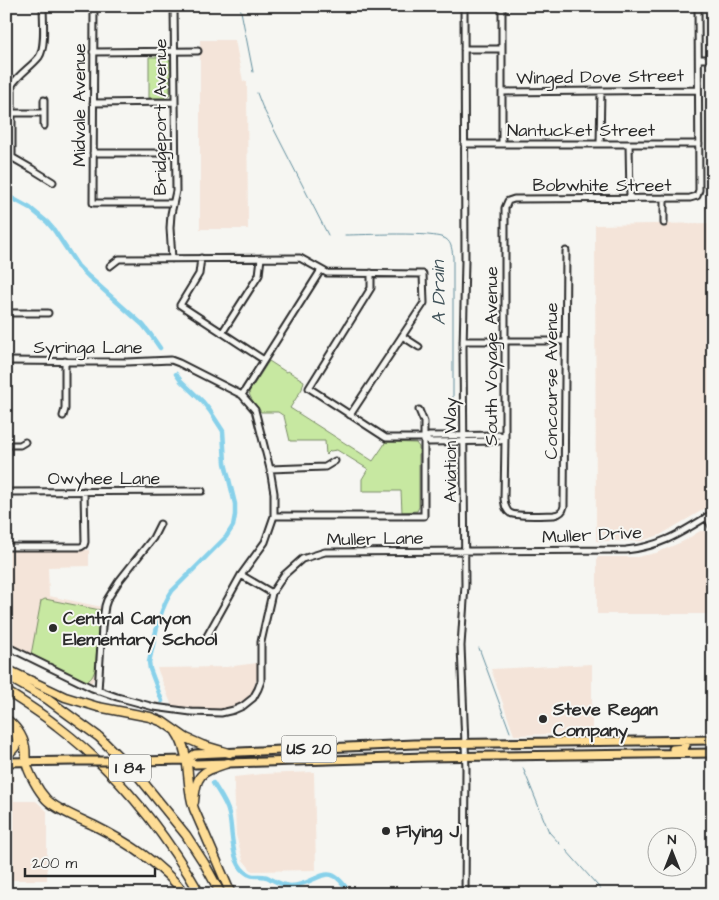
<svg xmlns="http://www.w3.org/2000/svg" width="719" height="900" viewBox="0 0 719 900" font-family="'Architects Daughter',sans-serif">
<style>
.built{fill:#f4e4d9}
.green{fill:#c7e8a1;stroke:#798a66}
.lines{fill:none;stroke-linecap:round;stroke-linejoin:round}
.stream{stroke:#638f9e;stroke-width:1}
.canal{stroke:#88d1ea;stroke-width:4.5}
.minor-casing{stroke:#2b2b2b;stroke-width:9}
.major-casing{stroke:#2b2b2b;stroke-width:11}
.highway-casing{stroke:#2b2b2b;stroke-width:11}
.minor{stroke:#f6f6f2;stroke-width:5}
.major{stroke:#fedd96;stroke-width:7}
.highway{stroke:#fedd96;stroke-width:8}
.major-bridge-casing{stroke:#2b2b2b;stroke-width:11;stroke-linecap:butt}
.major-bridge{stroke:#fedd96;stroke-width:7}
.poi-dot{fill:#2b2b2b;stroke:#f6f6f2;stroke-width:2}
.labels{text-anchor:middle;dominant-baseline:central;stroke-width:4;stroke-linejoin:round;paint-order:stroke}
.shield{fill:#f6f6f2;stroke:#686867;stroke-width:1}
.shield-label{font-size:16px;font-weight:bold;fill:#2b2b2b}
.street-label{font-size:18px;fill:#2b2b2b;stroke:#f6f6f2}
.poi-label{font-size:18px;font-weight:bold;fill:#2b2b2b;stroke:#f6f6f2;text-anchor:start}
.water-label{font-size:19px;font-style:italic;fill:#42545b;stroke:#f6f6f2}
</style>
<rect width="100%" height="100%" fill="#f6f6f2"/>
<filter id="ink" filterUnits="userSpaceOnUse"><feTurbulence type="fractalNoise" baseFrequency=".02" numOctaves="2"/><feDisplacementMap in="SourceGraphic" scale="10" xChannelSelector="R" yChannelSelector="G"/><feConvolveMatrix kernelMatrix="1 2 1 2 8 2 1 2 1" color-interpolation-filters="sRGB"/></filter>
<g filter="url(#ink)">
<path class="built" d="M200 40H235L243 81 247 82 248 229H200Z
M713 223V504L660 535 641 541H596L595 225Z
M700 531H706L713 542V614H597V557H637L656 553 684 541Z
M89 550V566L48 567 49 596 102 607 95 677 92 682 89 683 6 643V551Z
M257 663V678L253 690 250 696 240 704 235 707 218 710 189 709 172 706 157 668 226 667Z
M592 664V736L562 734 514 735 491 669Z
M314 772 316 870 252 871 243 860 236 835 234 777 262 774Z
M6 774H13L14 801H36L47 811V880H6Z"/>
<path class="green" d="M149 57H166L170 61V94L166 98H149Z
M269 361 286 372 288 371 304 381 302 389 290 408 373 461 384 445 385 442 416 443 419 447V507L417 511 402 512 401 491H362V479L368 469 337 450 330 451 326 455 325 441H290L284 416 278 412H261C257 405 250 400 249 392Z
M45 599 100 610 95 670C93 676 91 680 85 682L31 655 41 601Z"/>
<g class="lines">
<path class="stream" d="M240 6 253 72
M257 93 262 106 328 235
M345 235C363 235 434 231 446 239 452 243 452 251 453 257V420
M453 457V501
M479 648 510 732
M523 768 549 832 560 844
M566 850 605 894"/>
<path class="canal" d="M6 195 30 208 47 222 54 230 78 266 88 276 143 325 151 335 160 348
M162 701 150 669 149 662C155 638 158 612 172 591L226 537 233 526 235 515V504L225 463 223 431 210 411 203 402 181 381 176 374
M213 783C219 793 227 803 229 814 233 830 230 860 245 872 253 879 258 874 267 877 275 881 282 886 291 886 319 885 328 856 350 894"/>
<defs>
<path id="minor" d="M94 6 93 203H173
M464 6 465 261 463 348 465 585 461 646 466 769 465 894
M464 49H502
M93 52 198 51
M699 59H713
M502 92 698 90
M44 100V126
M93 103 175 102
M12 113H44
M464 144H699
M502 144V9L503 6
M600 144 601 91
M629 144 630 198
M93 153H175
M6 154 32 169 53 182
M12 157V85C19 74 31 67 39 57 46 47 43 19 43 6
M664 198V223
M566 251 564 506C563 512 560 514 554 515 546 515 516 517 510 513 505 510 505 504 504 499L505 439V208L508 201 514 199 690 198 697 196 699 190 698 6
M201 258 199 274 180 305 264 360
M172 259 170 228 171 214 176 191 174 6
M110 266 119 259 300 258 327 273 423 274 424 303 350 415
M371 273V288L309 388 386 438H425L429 436 500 435 505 439
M6 313H48
M222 333 259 275 261 258
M402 336 419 347
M463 341H565
M6 361 127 362 171 360 179 363 242 395 255 410 270 469 274 493V516L265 542 241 575 206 638
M242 395 321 270
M63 416 65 409V361
M425 438 429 442 500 441 505 439
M6 445H20L25 442
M270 469 325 467 335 461
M6 492 202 491
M274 516H424V422L419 410
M706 517 713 528
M6 547H81L84 545 85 542 84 491
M241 575 272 593
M6 646 92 688 117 697 154 707 191 712 221 713 234 710 243 706 253 698 258 689 261 681V642L272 593 284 575 302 559 325 552 626 550C663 546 682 532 713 513
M98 691 102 627 105 606 107 600 119 581 153 538 160 524"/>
<path id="major" d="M673 749 684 748 686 745V740
M186 760 195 754 414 744 713 740
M139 761 186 760 195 764 426 757 713 753
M6 762 74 761"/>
<path id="highway" d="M6 669 65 697 98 707 150 717 163 722 186 738 202 745 229 753
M6 676 47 699 99 737 139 777 186 835 204 863 221 894
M6 691C23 702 41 713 57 726 116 771 163 829 200 894
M6 719C15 725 23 736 25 747 26 752 25 757 26 762 29 774 38 790 46 799 55 809 80 819 93 825 127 842 161 863 185 894
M176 732C192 755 185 784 194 809L231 894
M6 756C15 748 21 744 14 731
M194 802C196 772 202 772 228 763"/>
</defs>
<use href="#minor" class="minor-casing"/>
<use href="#major" class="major-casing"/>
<use href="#highway" class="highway-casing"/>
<use href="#minor" class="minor"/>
<use href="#major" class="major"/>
<use href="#highway" class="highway"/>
<defs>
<path id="major-bridge" d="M74 761H139"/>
</defs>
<use href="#major-bridge" class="major-bridge-casing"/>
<use href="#major-bridge" class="major-bridge"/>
</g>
</g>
<g class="poi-dot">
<circle cx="53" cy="628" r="5"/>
<circle cx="543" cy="719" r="5"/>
<circle cx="386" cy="831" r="5"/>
</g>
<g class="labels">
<g class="shield">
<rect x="281.5" y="735.5" width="55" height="27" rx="4"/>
<rect x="109" y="754.5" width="42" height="27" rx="4"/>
</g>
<g class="shield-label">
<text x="309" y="749">US 20</text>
<text x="130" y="768">I 84</text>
</g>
<g class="street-label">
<text transform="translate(600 77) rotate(-1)">Winged Dove Street</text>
<text transform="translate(79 105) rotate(-90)">Midvale Avenue</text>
<text transform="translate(160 117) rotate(-90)">Bridgeport Avenue</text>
<text x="581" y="130">Nantucket Street</text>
<text x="602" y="185">Bobwhite Street</text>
<text x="88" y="347">Syringa Lane</text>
<text transform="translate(491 356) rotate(-90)">South Voyage Avenue</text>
<text transform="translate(551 381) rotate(-90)">Concourse Avenue</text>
<text transform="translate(450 450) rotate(-90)">Aviation Way</text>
<text x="104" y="478">Owyhee Lane</text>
<text transform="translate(592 535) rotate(-3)">Muller Drive</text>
<text transform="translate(375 539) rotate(-1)">Muller Lane</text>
</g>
<g class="poi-label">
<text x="63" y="618">Central Canyon<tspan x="63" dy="21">Elementary School</tspan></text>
<text x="553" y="709">Steve Regan<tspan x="553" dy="21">Company</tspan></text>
<text x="396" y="831">Flying J</text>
</g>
<g class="water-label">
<text transform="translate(439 293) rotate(-91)">A Drain</text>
</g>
</g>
<rect width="719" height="900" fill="none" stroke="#f6f6f2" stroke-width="25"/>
<rect x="12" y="12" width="694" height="875" fill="none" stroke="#2b2b2b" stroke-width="2" filter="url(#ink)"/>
<g transform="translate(672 852)"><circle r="24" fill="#f6f6f2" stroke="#a5a5a2"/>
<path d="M0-4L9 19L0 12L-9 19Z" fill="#2b2b2b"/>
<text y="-8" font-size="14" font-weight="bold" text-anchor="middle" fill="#2b2b2b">N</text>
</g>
<path d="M25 868v8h130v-8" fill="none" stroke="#2b2b2b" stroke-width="2.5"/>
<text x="32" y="868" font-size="15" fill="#2b2b2b" stroke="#f6f6f2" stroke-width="4" paint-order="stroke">200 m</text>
</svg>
